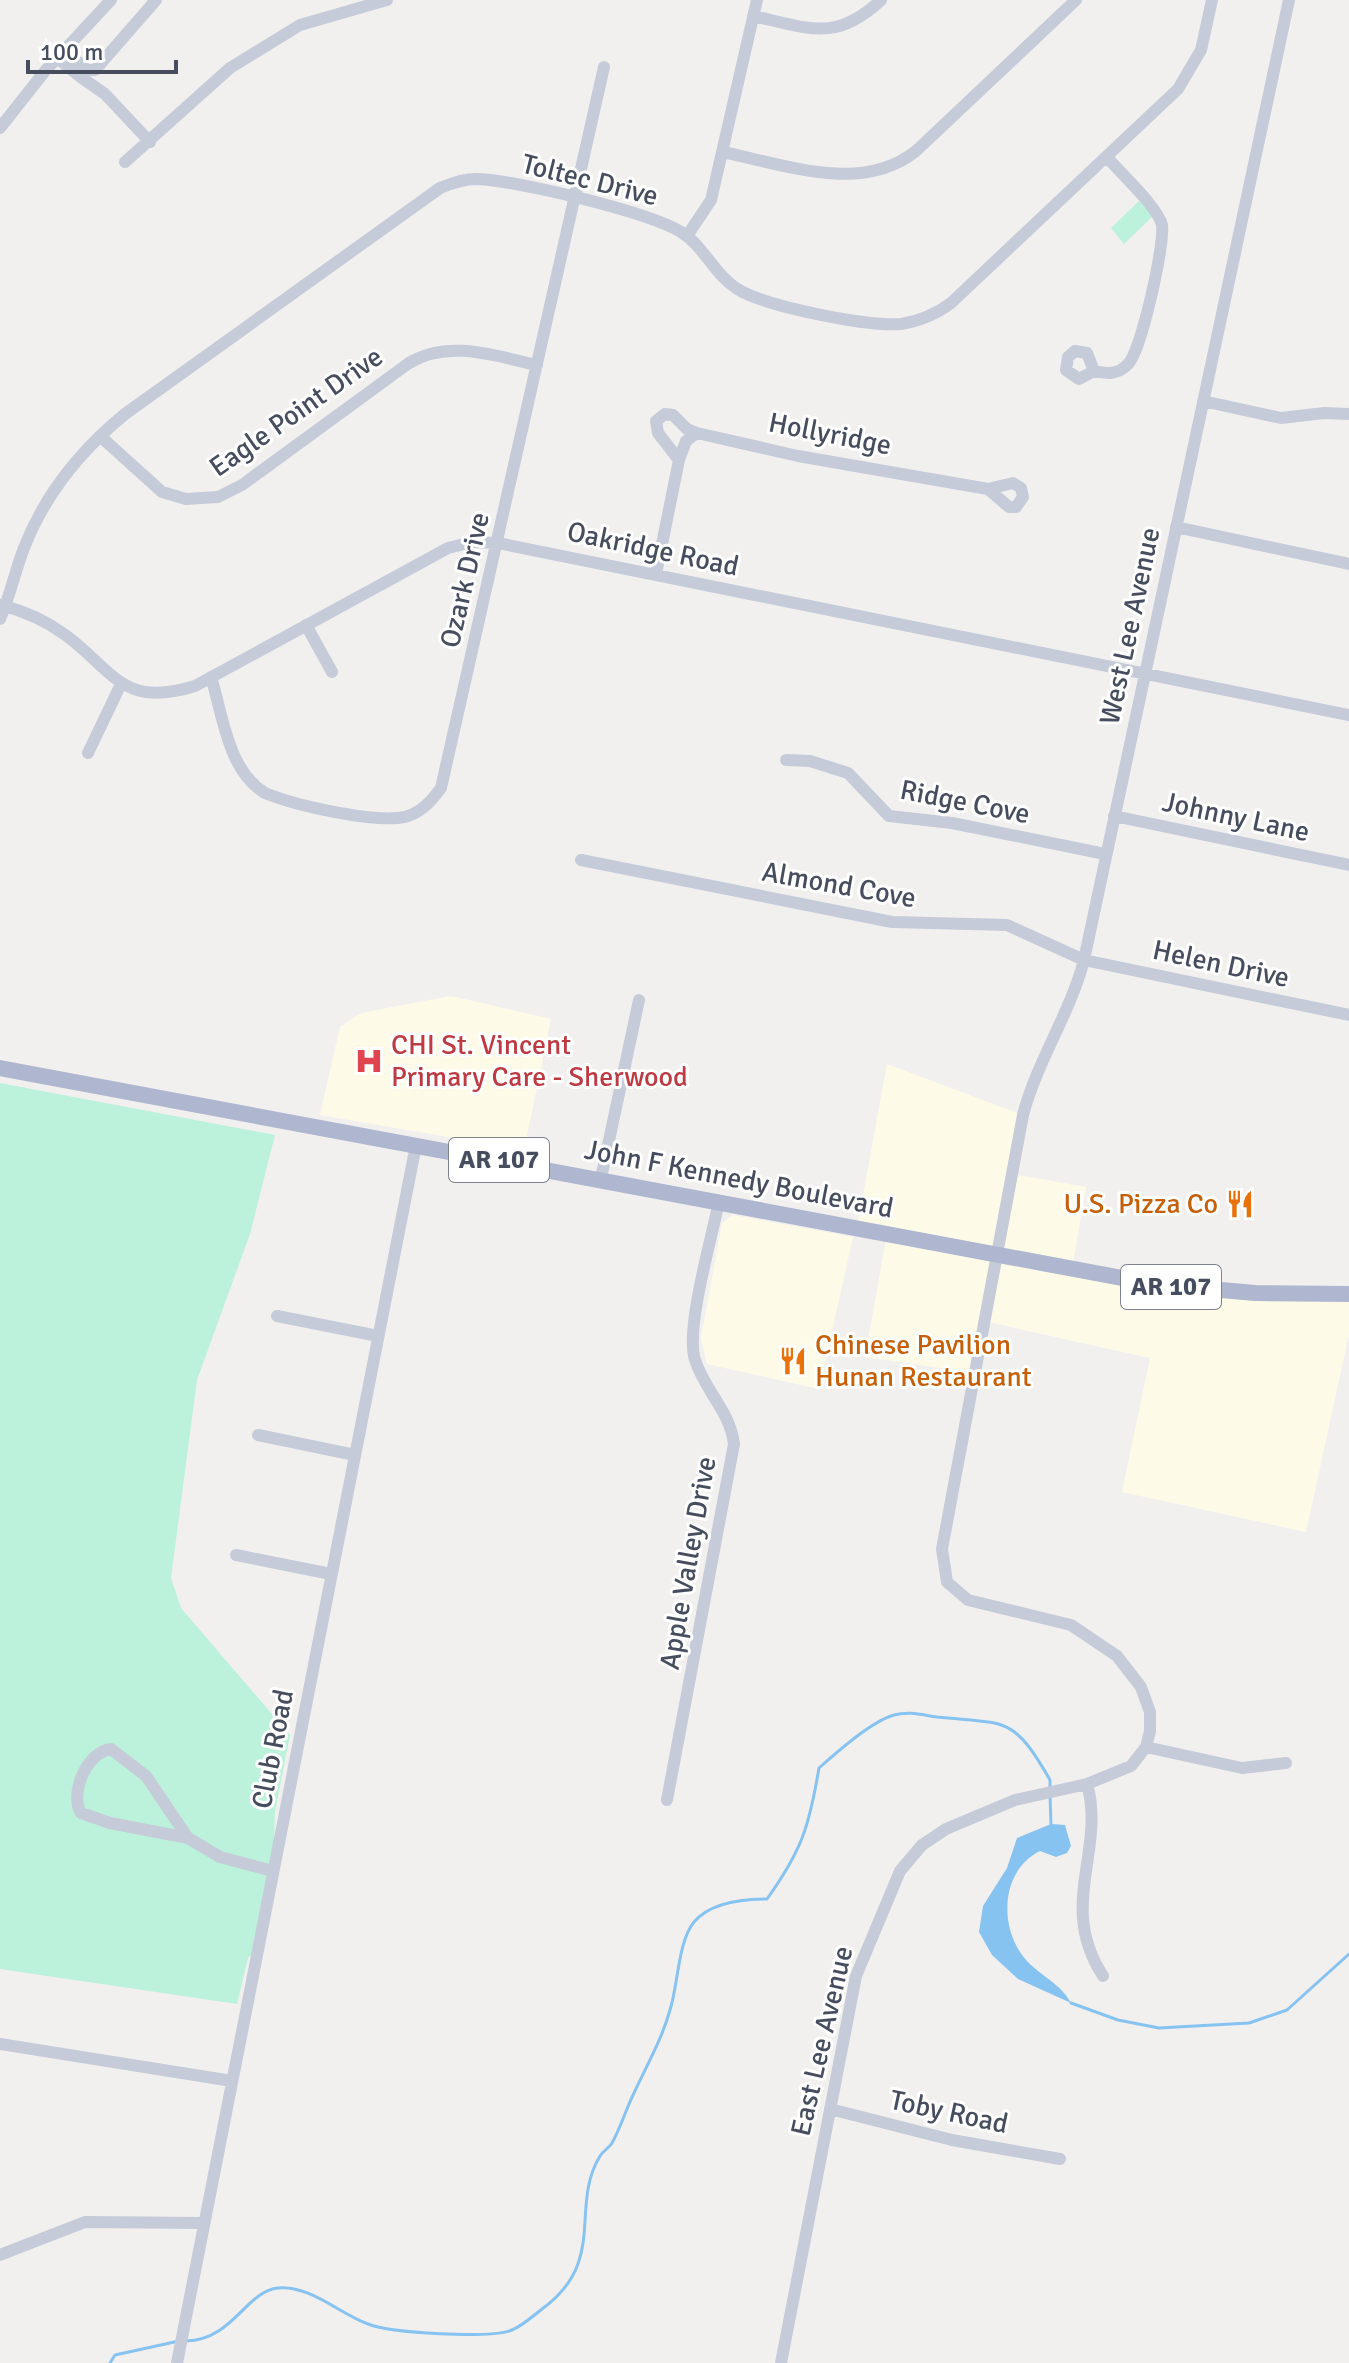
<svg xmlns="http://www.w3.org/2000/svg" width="1349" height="2363" viewBox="0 0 1349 2363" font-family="Signika,sans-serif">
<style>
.commercial{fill:#fdfbe8}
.green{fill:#bcf1dc}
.water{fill:#87c3f0}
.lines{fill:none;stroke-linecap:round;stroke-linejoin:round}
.stream{stroke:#87c3f0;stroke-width:3}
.minor{stroke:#c5cbd8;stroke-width:12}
.major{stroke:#aeb7cf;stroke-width:16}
.labels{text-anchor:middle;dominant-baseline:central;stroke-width:6;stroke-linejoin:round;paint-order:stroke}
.shield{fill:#fff;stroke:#7e828e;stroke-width:2}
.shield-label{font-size:26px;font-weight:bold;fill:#464d5e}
.street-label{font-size:28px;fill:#464d5e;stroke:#fff}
.health-label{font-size:28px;fill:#be3a42;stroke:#fff;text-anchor:start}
.food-label{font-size:28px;fill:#c56008;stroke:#fff;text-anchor:end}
</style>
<rect width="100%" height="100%" fill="#f2f0ef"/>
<path class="commercial" d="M451 996 551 1019 524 1150 320 1115 340 1027 361 1013Z
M887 1064 1023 1115 1012 1174 1086 1187 1072 1268 1349 1294V1334L1306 1532 1122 1492 1150 1358 984 1321 974 1373 865 1357 887 1234 857 1228Z
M733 1215 853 1237 819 1389 707 1364 701 1338 722 1223Z"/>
<path class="green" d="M1139 201 1153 216 1124 244 1111 228Z
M0 1083 275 1135 250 1234 197 1380 171 1578 181 1608 290 1735 275 1812 273 1871 258 1949 248 1958 237 2004 0 1969Z"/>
<path class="water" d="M1051 1824 1065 1825 1071 1846 1067 1853 1056 1857 1040 1851C1000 1871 998 1929 1027 1961 1042 1977 1060 1983 1071 2003L1018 1979 992 1955 979 1932 983 1906 1007 1868 1017 1838Z"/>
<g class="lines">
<path class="stream" d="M1050 1796 1051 1824
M1071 2003 1118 2020 1159 2028 1249 2023 1287 2010 1349 1954
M186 2341C233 2340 246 2291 278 2288 310 2285 340 2314 368 2324 391 2333 489 2339 512 2330 522 2326 533 2316 542 2309 608 2261 569 2207 600 2156 603 2151 609 2148 612 2143 621 2127 626 2109 634 2093 647 2065 662 2039 670 2010 678 1986 678 1941 694 1922 711 1902 742 1899 767 1899 802 1850 809 1827 819 1768 837 1752 872 1721 894 1715 910 1711 922 1715 937 1717 1006 1724 1013 1715 1050 1780V1788
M110 2363 115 2355 179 2341"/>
<path class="minor" d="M753 16C809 28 835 43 881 0
M64 49 87 70
M57 58 82 78
M0 128 45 71 111 0
M150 142 105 94 82 78 87 70H95L156 0
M722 152C784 164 861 195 916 151L1076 0
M125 162 230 68 300 25 387 0
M687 236 711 200 757 0
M1094 371 1079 379 1066 370 1068 357 1075 351 1087 353 1094 371C1107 374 1118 375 1128 364 1141 352 1165 244 1162 225 1158 207 1120 173 1107 157
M1203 401 1281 418 1324 413 1349 414
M100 436 162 492 186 499 218 497 242 485 409 363C449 339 495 356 537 365
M679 460 686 441 697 433 798 456 988 489 1013 483 1021 488 1023 497 1016 507H1009L988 489
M1176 527 1349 564
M656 574 679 460 658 433 656 421 665 414 673 415 687 429 697 433
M1 605C24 611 45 620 64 634 113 669 121 709 195 686L448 548 472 542 498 543 1349 715
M0 619C10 596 15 571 24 548 45 494 81 450 125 414L440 188C452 183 463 179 476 179 515 180 649 212 681 232 703 245 714 274 736 288 762 306 868 327 901 324 920 321 935 315 951 303L1178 89 1201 50 1212 0
M306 625 332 672
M211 677C223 716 228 771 265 793 294 805 379 825 408 816 423 811 432 800 441 788L604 67
M88 753 121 684
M786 760 810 761 848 773 889 816 952 823 1105 854
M1114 816 1349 865
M581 860 892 922 1007 925 1084 960 1349 1015
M601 1178 639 1000
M277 1316 378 1336
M258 1435 355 1455
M236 1555 331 1574
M1146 1747 1242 1768 1286 1763
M111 1749 146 1776 188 1838 110 1823 81 1813C69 1793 87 1752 111 1749Z
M1087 1784C1106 1851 1057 1905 1103 1976
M667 1800 734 1444C730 1411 705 1391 695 1360 685 1328 712 1238 719 1201
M188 1838 220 1857 273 1871
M0 2044 232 2081
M830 2109 952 2140 1060 2159
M0 2255 85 2222 204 2223
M177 2363 416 1145
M781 2363 856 1976 900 1871 922 1845 946 1829 1015 1800 1087 1784 1131 1766 1146 1747 1150 1731V1712L1141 1687 1117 1656 1071 1625 968 1600 947 1582 942 1549 1023 1115C1037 1061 1070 1014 1084 960L1289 0"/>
<path class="major" d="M0 1068 1154 1284 1255 1293 1349 1294"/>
</g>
<defs>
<symbol id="hospital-bare" viewBox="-9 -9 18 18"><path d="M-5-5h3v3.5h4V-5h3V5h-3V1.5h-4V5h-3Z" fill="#e0444e" stroke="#fff" stroke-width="2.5" paint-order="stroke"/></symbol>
<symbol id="restaurant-bare" viewBox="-9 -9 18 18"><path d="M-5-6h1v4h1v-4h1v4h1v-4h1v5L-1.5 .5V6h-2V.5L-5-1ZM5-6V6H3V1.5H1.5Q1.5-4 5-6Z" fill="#e8710a" stroke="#fff" stroke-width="2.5" paint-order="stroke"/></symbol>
</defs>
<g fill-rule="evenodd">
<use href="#hospital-bare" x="349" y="1041" width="40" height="40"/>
<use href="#restaurant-bare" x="1220" y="1184" width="40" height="40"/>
<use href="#restaurant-bare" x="773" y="1341" width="40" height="40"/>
</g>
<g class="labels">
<g class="shield">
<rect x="449" y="1138" width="100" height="44" rx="6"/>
<rect x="1121" y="1265" width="100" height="44" rx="6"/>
</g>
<g class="shield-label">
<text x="499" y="1160">AR 107</text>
<text x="1171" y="1287">AR 107</text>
</g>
<g class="street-label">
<text transform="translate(590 180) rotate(14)">Toltec Drive</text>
<text transform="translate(296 412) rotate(-35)">Eagle Point Drive</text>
<text transform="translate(830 434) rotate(11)">Hollyridge</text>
<text transform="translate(653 549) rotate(12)">Oakridge Road</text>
<text transform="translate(465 580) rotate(-77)">Ozark Drive</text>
<text transform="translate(1130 626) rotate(-78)">West Lee Avenue</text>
<text transform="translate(965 802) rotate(11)">Ridge Cove</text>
<text transform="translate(1236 817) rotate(12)">Johnny Lane</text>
<text transform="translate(839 885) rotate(10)">Almond Cove</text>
<text transform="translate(1221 964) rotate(12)">Helen Drive</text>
<text transform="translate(739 1179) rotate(11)">John F Kennedy Boulevard</text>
<text transform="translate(688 1563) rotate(-80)">Apple Valley Drive</text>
<text transform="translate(273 1749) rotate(-79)">Club Road</text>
<text transform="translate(822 2041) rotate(-77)">East Lee Avenue</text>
<text transform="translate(949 2112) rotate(12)">Toby Road</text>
</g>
<g class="health-label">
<text x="391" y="1045">CHI St. Vincent<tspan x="391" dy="32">Primary Care - Sherwood</tspan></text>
</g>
<g class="food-label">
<text x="1218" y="1204">U.S. Pizza Co</text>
<text x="815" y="1345" text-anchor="start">Chinese Pavilion<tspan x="815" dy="32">Hunan Restaurant</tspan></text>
</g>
</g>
<path d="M28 60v12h148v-12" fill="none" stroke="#464d5e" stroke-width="4"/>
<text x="40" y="60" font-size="24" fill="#464d5e" stroke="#ffffff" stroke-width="6" paint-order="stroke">100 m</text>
</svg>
